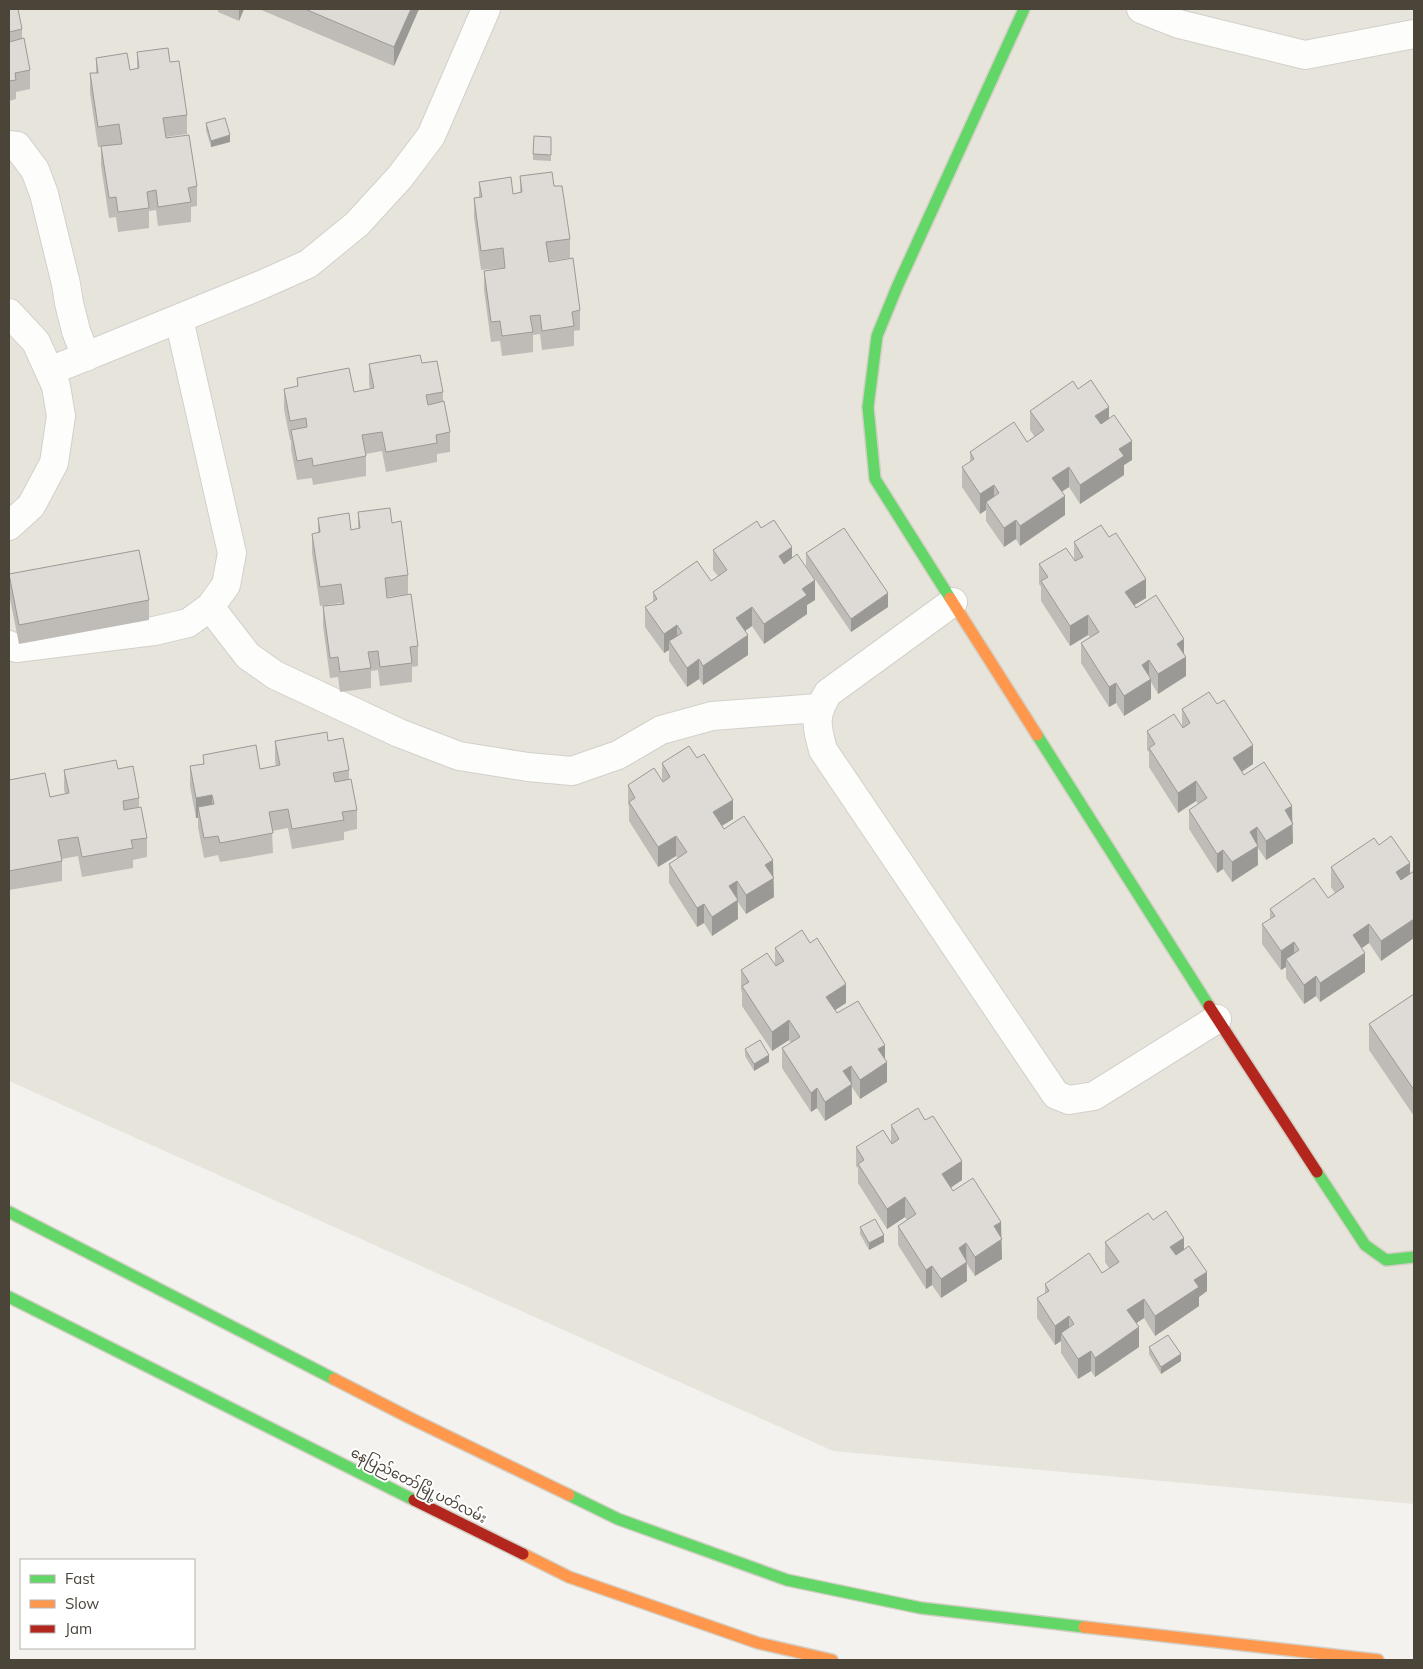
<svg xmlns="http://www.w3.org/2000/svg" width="1423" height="1669" viewBox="0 0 1423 1669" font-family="Mulish,'Noto Sans Myanmar',sans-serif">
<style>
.residential{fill:#e7e4dc}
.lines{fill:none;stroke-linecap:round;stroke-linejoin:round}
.street-casing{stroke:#d2d0cb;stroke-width:30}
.fast-casing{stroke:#d3cfc5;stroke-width:14}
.slow-casing{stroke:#d3cfc5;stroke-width:14}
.jam-casing{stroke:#d3cfc5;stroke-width:14}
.street{stroke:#fdfdfc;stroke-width:28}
.fast{stroke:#63d668;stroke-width:11}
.slow{stroke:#ff974d;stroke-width:11}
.jam{stroke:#b3261e;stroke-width:11}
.wall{fill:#bfbcb8}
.shaded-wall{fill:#9b9996}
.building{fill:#dedbd6;stroke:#9b9996}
.labels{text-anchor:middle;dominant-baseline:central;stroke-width:4;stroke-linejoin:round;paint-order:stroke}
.street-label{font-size:14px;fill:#4b4439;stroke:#fff}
</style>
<rect width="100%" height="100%" fill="#f4f2ee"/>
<path class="residential" d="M9 9H1414V1504L833 1451 9 1081Z"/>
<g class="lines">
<defs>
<path id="street" d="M1141 9 1179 24 1305 55 1414 34
M9 145 17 146 35 170 44 194 66 284 69 303 76 331 86 357
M9 313 36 342 56 386 61 416 54 463 31 506 9 526
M50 371 261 285 308 264 357 224 400 177 431 136 486 9
M953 602 828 693C814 716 816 724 823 750L1056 1095 1069 1100 1094 1096 1217 1019
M210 607 248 656 275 675 399 733 459 756 528 767 572 771 618 755 661 730 712 716 818 708
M9 645 16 648 154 631 188 623 210 607 226 585 232 553 179 319"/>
<path id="fast" d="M950 598 875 479 868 407 877 336 897 287 1024 9
M1037 735 1209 1006
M1317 1172 1365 1245 1386 1260 1414 1257
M9 1212 334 1379
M9 1297 414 1500
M569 1495 618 1519 787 1580 921 1608 1084 1627"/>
<path id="slow" d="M950 598 1037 735
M334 1379 410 1418 569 1495
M523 1554 569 1577 758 1643 832 1660
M1084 1627 1378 1660"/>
<path id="jam" d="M1209 1006 1317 1172
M414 1500 523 1554"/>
</defs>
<use href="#street" class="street-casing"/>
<use href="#fast" class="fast-casing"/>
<use href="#slow" class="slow-casing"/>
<use href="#jam" class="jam-casing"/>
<use href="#street" class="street"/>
<use href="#fast" class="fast"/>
<use href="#slow" class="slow"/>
<use href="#jam" class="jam"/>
</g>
<path class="wall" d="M9 9 22 29V39L30 70V89L16 92V99L9 101Z
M218 9H244L239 21 218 12Z
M259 9H419L394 66Z
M137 52 170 62 187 115V134L166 137 197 186V206L191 207V222L158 226 156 210 149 211V228L118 232 116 217 109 218 101 166V146L119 144 98 147 90 93V73H96V58L130 70 137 69Z
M206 123 230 142 211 147 206 130Z
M551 137V161L533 160V154Z
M520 176 554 186 570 239V258L549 261 580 310V330L574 331V346L542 350 540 334 533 335V352L502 356 500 341 491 342 484 290V271L503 268 481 270 474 217V198L479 197V182L513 194 520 193Z
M422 363 443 392V402L450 432V452L437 454V462L386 472 382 451 366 454V476L313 485 312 478 297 480 291 449V440H290L284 409V389L297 387V378L354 392 370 389 369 384V364Z
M1078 389 1109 418 1132 460 1124 465V475L1080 504 1069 487 1061 492 1065 515 1020 546 1016 539 1004 547 986 521V510L980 514 962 487V467L970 462V452L1027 442 1035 437 1030 430V411Z
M358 512 392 523 408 575V594L387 597 418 646V666L412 667V682L380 686 378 670 371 671V688L340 692 338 677 330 678 323 626V606L341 604V603L320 606 312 553V534L318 533V518L351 530 358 529Z
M761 528 792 558 815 600 807 605V614L764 644 752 626 745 631 748 655 703 685 699 679 687 687 669 661V650L664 653 645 627V607L653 602V592L711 581 718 576 713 570V550Z
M1074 542 1146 598 1134 605 1136 608 1184 655 1186 676 1158 694 1151 682V699L1124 716 1116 703 1109 707 1081 663V643L1090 637 1088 635 1070 646 1041 601V587L1039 584V564L1074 560Z
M806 553 888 607 851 632 806 566Z
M9 574 149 600V620L19 644 9 594Z
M1182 709 1253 764 1242 772 1244 775 1292 822 1293 843 1266 860 1258 848V865L1232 882 1223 869 1217 873 1189 829V810L1198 804 1196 801 1178 813 1149 767V752L1147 750V731L1182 726Z
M275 741H328L349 770V779L357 810V829L344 832V840L292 849 288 828 272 831 273 853 220 862 218 855 204 858 198 827V817L196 818 190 786V766L203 764V755L260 769 276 766 275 761Z
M662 763 733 819 722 826 724 829 773 876 774 897 746 914 738 902V919L712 936 704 923 697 927 669 883V864L678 858 676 856 658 867 629 821V807L628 804V785L662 780Z
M118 769 139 798V807L147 838V857L133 860V868L82 877 78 856 62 859V881L9 890V780L50 797 65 794 64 789V770Z
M1379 845 1410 875 1414 871V938L1381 961 1369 943 1362 948 1365 972 1320 1002 1316 996 1304 1004 1286 978V967L1281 970 1262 944V924L1270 919V909L1328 898 1335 893 1331 887V867Z
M775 948 846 1003 835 1010 837 1013 885 1060 887 1082 860 1099 852 1087V1104L825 1121 817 1108 811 1112 782 1068V1048L791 1043 789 1040 772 1051 742 1006V992L741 990V970L775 965Z
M1414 994V1116L1369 1050V1024Z
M745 1049 769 1062 754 1071 745 1056Z
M891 1125 962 1180 951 1188 953 1191 1001 1238 1002 1259 975 1276 967 1264V1281L941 1298 932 1285 926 1289 898 1245V1226L907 1220 905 1217 887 1229 858 1183V1168L856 1166V1147L891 1142Z
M1153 1220 1184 1249 1207 1291 1199 1297V1306L1155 1336 1144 1318 1137 1323 1139 1347 1095 1377 1091 1371 1078 1379 1061 1353V1341L1055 1345 1037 1318V1298L1045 1294V1284L1102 1273 1109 1268 1105 1262V1242Z
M860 1227 884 1242 869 1250 860 1234Z
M1149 1347 1181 1361 1161 1374 1149 1354Z"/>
<path class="shaded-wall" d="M239 9H244L239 21Z
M411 9H419L394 66V47Z
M230 135V142L211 147V141Z
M1109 407V426L1095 436V416Z
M1132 441V460L1124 465V475L1080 504V485L1119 449Z
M1069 467V487L1052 498V478Z
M994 485V505L986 502V510L980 514V494Z
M1065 496V515L1020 546V526Z
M1016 520V539L1004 547V528Z
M792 547V566L779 575V556Z
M1146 579V598L1125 611V592Z
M815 580V600L807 605V614L764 644V624L802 589Z
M888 593V607L851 632V619Z
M752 607V626L736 637V618Z
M1088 615V635L1070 646V626Z
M677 625V645L669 641V650L664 653V634Z
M748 635V655L703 685V666Z
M1184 639V658L1186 657V676L1158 694V674L1177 644Z
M699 659V679L687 687V668Z
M1149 660V680L1142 665Z
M1151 679V699L1124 716V696Z
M1116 683V703L1109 707V687Z
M1253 745V764L1233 777V758Z
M1196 781V801L1178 813V793Z
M212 795V815L198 807V818H196V798Z
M733 800V819L713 831V812Z
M1292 806 1293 843 1266 860V841L1285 810Z
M1257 827 1258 865 1232 882V862L1250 832Z
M676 836V856L658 867V847Z
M1223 850V869L1217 873V854Z
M773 860 774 897 746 914V895L765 865Z
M1410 863V883L1396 892V872Z
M737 881 738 919 712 936V917L729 886Z
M704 904V923L697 927V908Z
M1414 919V938L1381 961V941Z
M1369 924V943L1353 954V935Z
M1294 942V961L1286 959V967L1281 970V951Z
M1365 953V972L1320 1002V983Z
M1316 976V996L1304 1004V985Z
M846 984V1003L826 1016V997Z
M789 1020V1040L772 1051V1032Z
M885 1045V1063L887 1062V1082L860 1099V1080L878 1049Z
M769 1055V1062L754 1071V1064Z
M851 1066 852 1104 825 1121V1102L843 1071Z
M817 1088V1108L811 1112V1093Z
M962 1161V1180L942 1193V1174Z
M905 1197V1217L887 1229V1209Z
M1001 1222 1002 1259 975 1276V1257L994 1226Z
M884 1235V1242L869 1250V1243Z
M1184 1238V1257L1170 1267V1247Z
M966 1243 967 1281 941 1298V1279L959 1248Z
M932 1266V1285L926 1289V1270Z
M1207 1272V1291L1199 1297V1306L1155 1336V1316L1194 1280Z
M1144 1299V1318L1127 1329V1310Z
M1069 1316V1336L1061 1333V1341L1055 1345V1326Z
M1139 1327V1347L1095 1377V1358Z
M1091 1351V1371L1078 1379V1359Z
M1181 1354V1361L1161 1374V1367Z"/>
<path class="building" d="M9 9H18L22 29 9 32Z
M305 9H411L394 47Z
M24 38 30 70 15 73 16 80 9 81V42Z
M168 48 170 62 179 61 187 115 163 118 166 138 189 135 197 186 188 188 191 202 158 207 156 190 147 192 149 208 118 212 116 197 109 198 101 146 122 144 119 124 98 127 90 73H98L96 58 127 53 130 70 139 68 137 52Z
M225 118 230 135 211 141 206 123Z
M534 136 551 137V155L533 154Z
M552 172 554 186H562L570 239 546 242 549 262 573 258 580 310 572 312 574 326 542 331 540 315 530 316 533 332 502 336 500 321 491 322 484 271 505 268 503 248 481 251 474 198 482 197 479 182 511 177 513 194 522 192 520 176Z
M420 355 422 363 437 361 443 392 426 395 428 405 444 401 450 432 436 435 437 443 386 452 382 432 362 435 366 456 313 466 312 458 297 461 291 430 307 427 306 418 290 421 284 389 298 386 297 378 349 368 354 392 374 388 369 364Z
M1091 380 1109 407 1095 416 1101 424 1114 415 1132 441 1119 449 1124 456 1080 485 1069 467 1052 478 1065 496 1020 526 1016 520 1004 528 986 502 999 493 994 485 980 494 962 467 974 459 970 452 1014 422 1027 442 1044 430 1030 411 1073 381 1078 389Z
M390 508 392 523 401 521 408 575 385 578 387 598 411 594 418 646 410 647 412 663 380 667 378 651 368 652 371 668 340 672 338 657 330 658 323 606 344 604 341 584 320 587 312 534 320 532 318 518 349 513 351 530 360 528 358 512Z
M774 520 792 547 779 556 784 564 797 554 815 580 802 589 807 595 764 624 752 607 736 618 748 635 703 666 699 659 687 668 669 641 682 633 677 625 664 634 645 607 657 599 653 592 697 561 711 581 727 570 713 550 757 521 761 528Z
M1101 525 1109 537 1116 533 1146 579 1125 592 1136 608 1156 595 1184 639 1177 644 1186 657 1158 674 1149 660 1142 665 1151 679 1124 696 1116 683 1109 687 1081 643 1099 632 1088 615 1070 626 1041 581 1048 577 1039 564 1066 548 1075 561 1083 557 1074 542Z
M844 528 888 593 851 619 806 553Z
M139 550 149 600 19 625 9 574Z
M1209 692 1217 704 1224 700 1253 745 1233 758 1244 775 1264 762 1292 806 1285 810 1293 824 1266 841 1257 827 1250 832 1258 846 1232 862 1223 850 1217 854 1189 810 1207 798 1196 781 1178 793 1149 748 1155 744 1147 731 1174 714 1183 728 1190 723 1182 709Z
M327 732 328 741 343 738 349 770 333 773 335 782 351 779 357 810 342 812 344 820 292 829 288 809 269 812 273 833 220 843 218 836 204 838 198 807 214 804 212 795 196 798 190 766 204 764 203 755 256 745 260 769 280 765 275 741Z
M689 746 697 758 704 754 733 800 713 812 724 829 744 816 773 860 765 865 774 878 746 895 737 881 729 886 738 900 712 917 704 904 697 908 669 864 687 852 676 836 658 847 629 802 635 798 628 785 654 768 663 782 670 777 662 763Z
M116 760 118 769 133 766 139 798 123 801 124 810 141 807 147 838 131 840 133 848 82 857 78 837 58 840 62 861 9 871V780L45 773 50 797 69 793 64 770Z
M1391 836 1410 863 1396 872 1401 880 1414 871V919L1381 941 1369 924 1353 935 1365 953 1320 983 1316 976 1304 985 1286 959 1299 950 1294 942 1281 951 1262 924 1275 916 1270 909 1314 878 1328 898 1344 887 1331 867 1374 838 1379 845Z
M802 930 810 943 817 938 846 984 826 997 837 1013 858 1001 885 1045 878 1049 887 1062 860 1080 851 1066 843 1071 852 1084 825 1102 817 1088 811 1093 782 1048 800 1037 789 1020 772 1032 742 986 749 982 741 970 767 953 776 966 784 961 775 948Z
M1414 994V1090L1369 1024Z
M760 1040 769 1055 754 1064 745 1049Z
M918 1108 925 1120 933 1116 962 1161 942 1174 953 1191 973 1178 1001 1222 994 1226 1002 1239 975 1257 966 1243 959 1248 967 1262 941 1279 932 1266 926 1270 898 1226 916 1214 905 1197 887 1209 858 1164 864 1160 856 1147 883 1130 892 1144 899 1139 891 1125Z
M1166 1211 1184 1238 1170 1247 1176 1255 1189 1246 1207 1272 1194 1280 1199 1287 1155 1316 1144 1299 1127 1310 1139 1327 1095 1358 1091 1351 1078 1359 1061 1333 1074 1324 1069 1316 1055 1326 1037 1298 1049 1291 1045 1284 1089 1253 1102 1273 1119 1262 1105 1242 1148 1213 1153 1220Z
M875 1219 884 1235 869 1243 860 1227Z
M1168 1335 1181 1354 1161 1367 1149 1347Z"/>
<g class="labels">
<g class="street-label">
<text transform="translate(419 1485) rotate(27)">နေပြည်တော်မြို့ပတ်လမ်း</text>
</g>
</g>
<rect width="1423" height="1669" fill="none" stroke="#4b4439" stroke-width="20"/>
<rect x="20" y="1559" width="175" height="90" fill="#ffffff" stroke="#b7b4b0"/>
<rect x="30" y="1575" width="25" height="8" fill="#63d668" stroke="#b7b4b0"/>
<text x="65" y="1584" font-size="15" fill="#4b4439">Fast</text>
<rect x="30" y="1600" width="25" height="8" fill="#ff974d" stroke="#b7b4b0"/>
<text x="65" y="1609" font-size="15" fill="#4b4439">Slow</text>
<rect x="30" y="1625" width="25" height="8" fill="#b3261e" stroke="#b7b4b0"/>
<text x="65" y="1634" font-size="15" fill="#4b4439">Jam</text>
</svg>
